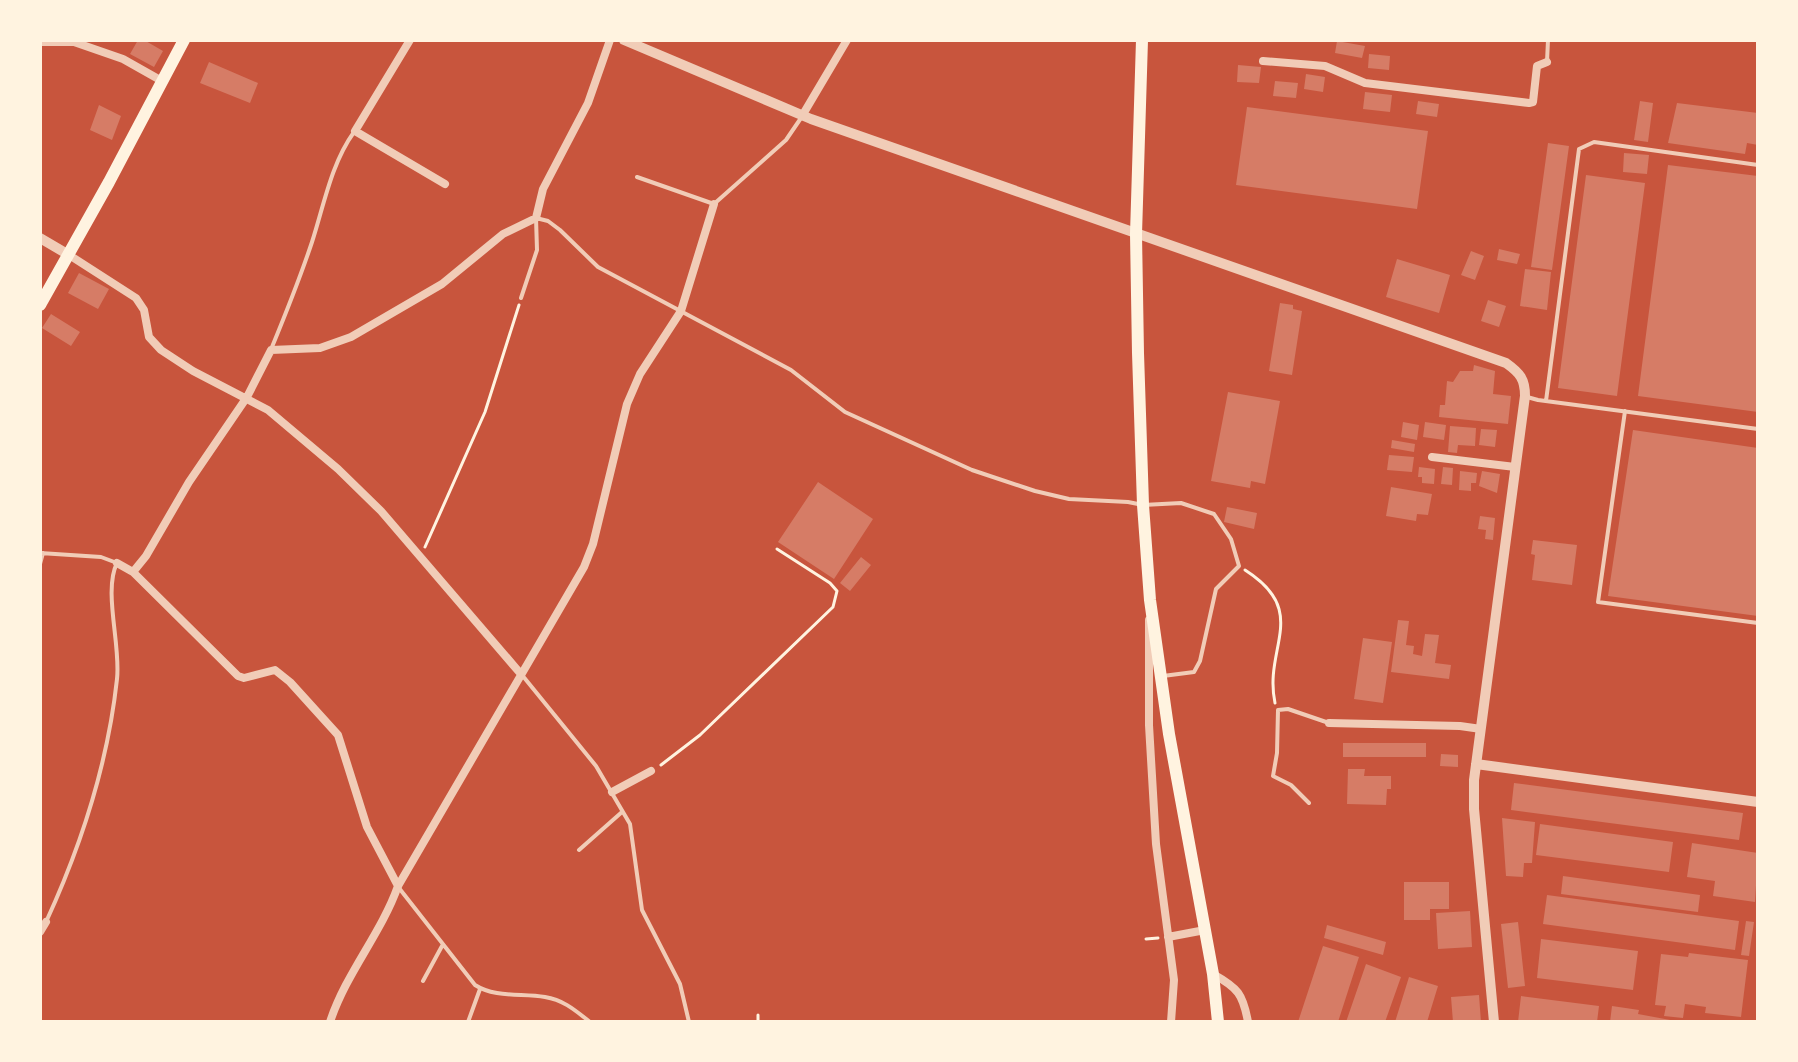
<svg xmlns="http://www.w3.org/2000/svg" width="1798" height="1062" viewBox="0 0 1798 1062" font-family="'IBM Plex Serif',serif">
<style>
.building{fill:#d67c66}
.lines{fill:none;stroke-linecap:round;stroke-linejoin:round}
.path{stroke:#fff3e0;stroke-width:3}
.service{stroke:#f1ccb7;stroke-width:4}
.minor{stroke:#f1ccb7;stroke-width:8}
.tertiary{stroke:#f1ccb7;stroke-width:10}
.primary{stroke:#fff3e0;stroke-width:12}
</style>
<rect width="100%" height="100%" fill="#c8553d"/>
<path class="building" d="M138 40H144L163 51 154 67 130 54Z
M1337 41 1365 46 1362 58 1335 53Z
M1369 54 1390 56 1389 70 1368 68Z
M209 62 258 83 250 103 200 83Z
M1238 65 1261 67 1259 83 1237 82Z
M1306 74 1325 77 1323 92 1304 89Z
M1275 81 1298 83 1296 98 1273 96Z
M1365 92 1392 95 1390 112 1363 109Z
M1418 101 1439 104 1437 117 1416 114Z
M1640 101 1653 103 1648 142 1634 140Z
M1677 103 1758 113V145L1747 143 1745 154 1668 143Z
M99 105 121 116 112 140 90 130Z
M1247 107 1428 131 1417 209 1236 185Z
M1548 143 1569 146 1552 270 1531 267Z
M1624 153 1649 155 1647 174 1623 172Z
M1668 165 1758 176V412L1638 396Z
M1586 175 1645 183 1617 396 1558 388Z
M1499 249 1520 254 1517 264 1497 260Z
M1471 251 1484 256 1475 280 1461 275Z
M1397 259 1450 275 1439 313 1386 297Z
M1525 269 1551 272 1547 310 1520 306Z
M79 273 109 289 98 309 68 293Z
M1488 300 1506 306 1499 327 1481 321Z
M1280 303 1293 305V309L1302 311 1292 375 1269 371Z
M51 314 80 332 71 346 42 328Z
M1474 365 1495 371 1493 394 1511 396 1508 424 1439 417 1440 405H1445L1447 381 1453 382 1460 371H1473Z
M1228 392 1280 401 1265 484 1251 481 1250 488 1211 481Z
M1403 422 1419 425 1417 440 1401 437Z
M1425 422 1446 425 1444 440 1423 437Z
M1450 426 1476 428 1475 446 1458 445 1457 453 1448 452Z
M1481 429 1497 430 1495 447 1479 445Z
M1633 430 1758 448V616L1608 596Z
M1392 440 1415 444 1414 452 1391 448Z
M1389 455 1414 457 1412 472 1387 470Z
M1419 467 1435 469 1434 484 1422 483V477H1418Z
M1443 467 1453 468 1452 485 1441 484Z
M1460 471 1477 473 1476 483H1471V491L1459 490Z
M1482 471 1500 474 1497 493 1479 486Z
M818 482 873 519 834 579 778 542Z
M1391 487 1432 494 1428 515 1417 514 1416 521 1386 516Z
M1227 507 1257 513 1254 529 1224 522Z
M1480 516 1495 518 1493 540 1485 539 1486 530 1478 529Z
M1533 540 1577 545 1572 585 1532 580 1535 555 1531 554Z
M861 557 871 565 850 591 840 583Z
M1398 620 1409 621 1406 645 1414 646 1413 654 1422 656 1425 634 1439 635 1435 663 1451 665 1449 679 1391 672Z
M1363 638 1392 642 1383 703 1354 699Z
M1343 743H1426V757H1343Z
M1441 754 1458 755V767L1440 766Z
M1348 769H1365L1364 776H1391V789H1387L1386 805 1347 804Z
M1514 783 1743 813 1739 840 1511 810Z
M1502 818 1535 822 1532 863H1524L1523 877 1506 876Z
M1540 824 1673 842 1669 872 1536 855Z
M1692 843 1758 853 1755 902 1713 896 1715 881 1687 877Z
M1563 876 1700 895 1698 912 1561 894Z
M1404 882H1449V909H1430V920H1404Z
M1547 895 1739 921 1735 950 1543 924Z
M1470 911 1472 947 1438 949 1436 913Z
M1746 921 1754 922 1749 956 1741 955Z
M1518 922 1525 986 1508 988 1501 924Z
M1327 925 1386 942 1383 955 1324 938Z
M1541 939 1638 951 1633 990 1537 978Z
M1323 946 1359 957 1338 1022H1298Z
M1689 953 1748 960 1741 1017 1705 1013 1706 1007 1685 1004 1683 1018 1664 1016 1666 1006 1655 1005 1661 954 1688 957Z
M1366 964 1401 977 1385 1022H1346Z
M1409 977 1438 986 1427 1022H1395Z
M1479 995 1481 1022H1453L1451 997Z
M1521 996 1599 1006 1597 1022H1518Z
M1612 1006 1639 1010 1638 1014 1681 1022H1610Z"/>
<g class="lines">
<path class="path" d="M425 547 485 412 519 305
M1245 570C1311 612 1263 647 1275 703
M661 765 700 735 833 607 837 591 830 583 777 549
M1146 939 1158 938
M758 1015V1022"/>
<path class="service" d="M1547 62 1548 40
M637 177 714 204 786 140 801 118
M521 298 537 250 536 218 548 221 560 230 598 267 791 370 845 412 972 470 1035 491 1069 499 1128 502 1143 505 1181 503 1214 514 1231 539 1239 566 1216 589 1200 661 1194 672 1163 676
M272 347C286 313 300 278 312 242 324 205 331 164 354 132
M1527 397 1538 400 1758 429
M1546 401 1579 149 1594 142 1758 165
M1625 411 1598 602 1758 623
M40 553 101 557 117 563C103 591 121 645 117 679 108 762 81 846 46 922
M40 564 43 553
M522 675 596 766 630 824 642 910 680 984 689 1022
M1309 803 1291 785 1273 776 1277 753 1278 710 1288 709 1329 723
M579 850 622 812
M399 888 475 985C495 998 522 993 545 997 564 1000 576 1011 590 1022
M423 981 442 946
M468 1022 480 989"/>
<path class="minor" d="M410 40 355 131 445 184
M40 42H74L123 59 162 81
M1263 61 1325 66 1365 83 1529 103 1533 102 1537 66 1547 62
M802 116 847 40
M69 255 136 298 144 310 149 337 161 350 193 371 268 410 338 469 381 511 520 673
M1432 457 1515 467
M117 563 133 572 238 676 244 678 275 670 290 682 338 735 367 827 398 886
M133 572 146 556 189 482 247 397 271 350 320 348 351 337 442 284 503 234 536 218 543 189 588 103 610 40
M1149 620V725L1156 844 1174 980 1171 1022
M1329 723 1460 726 1481 729
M612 792 651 771
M40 932 46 922
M1168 937 1205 930
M1213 974C1238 988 1243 994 1248 1022
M330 1022C346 973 381 934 398 886L584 567 593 544 627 404 640 374 681 311 714 204"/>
<path class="tertiary" d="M624 40 811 119 1506 363C1520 373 1525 379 1525 396L1474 780V809L1494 1022
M40 238 69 255
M1476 764 1758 802"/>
<path class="primary" d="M1142 40 1136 234 1138 353 1143 505 1150 600 1169 734 1213 974 1218 1022
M40 305 109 182 184 40"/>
</g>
<rect width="1798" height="1062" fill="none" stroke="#fff3e0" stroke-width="84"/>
</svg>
